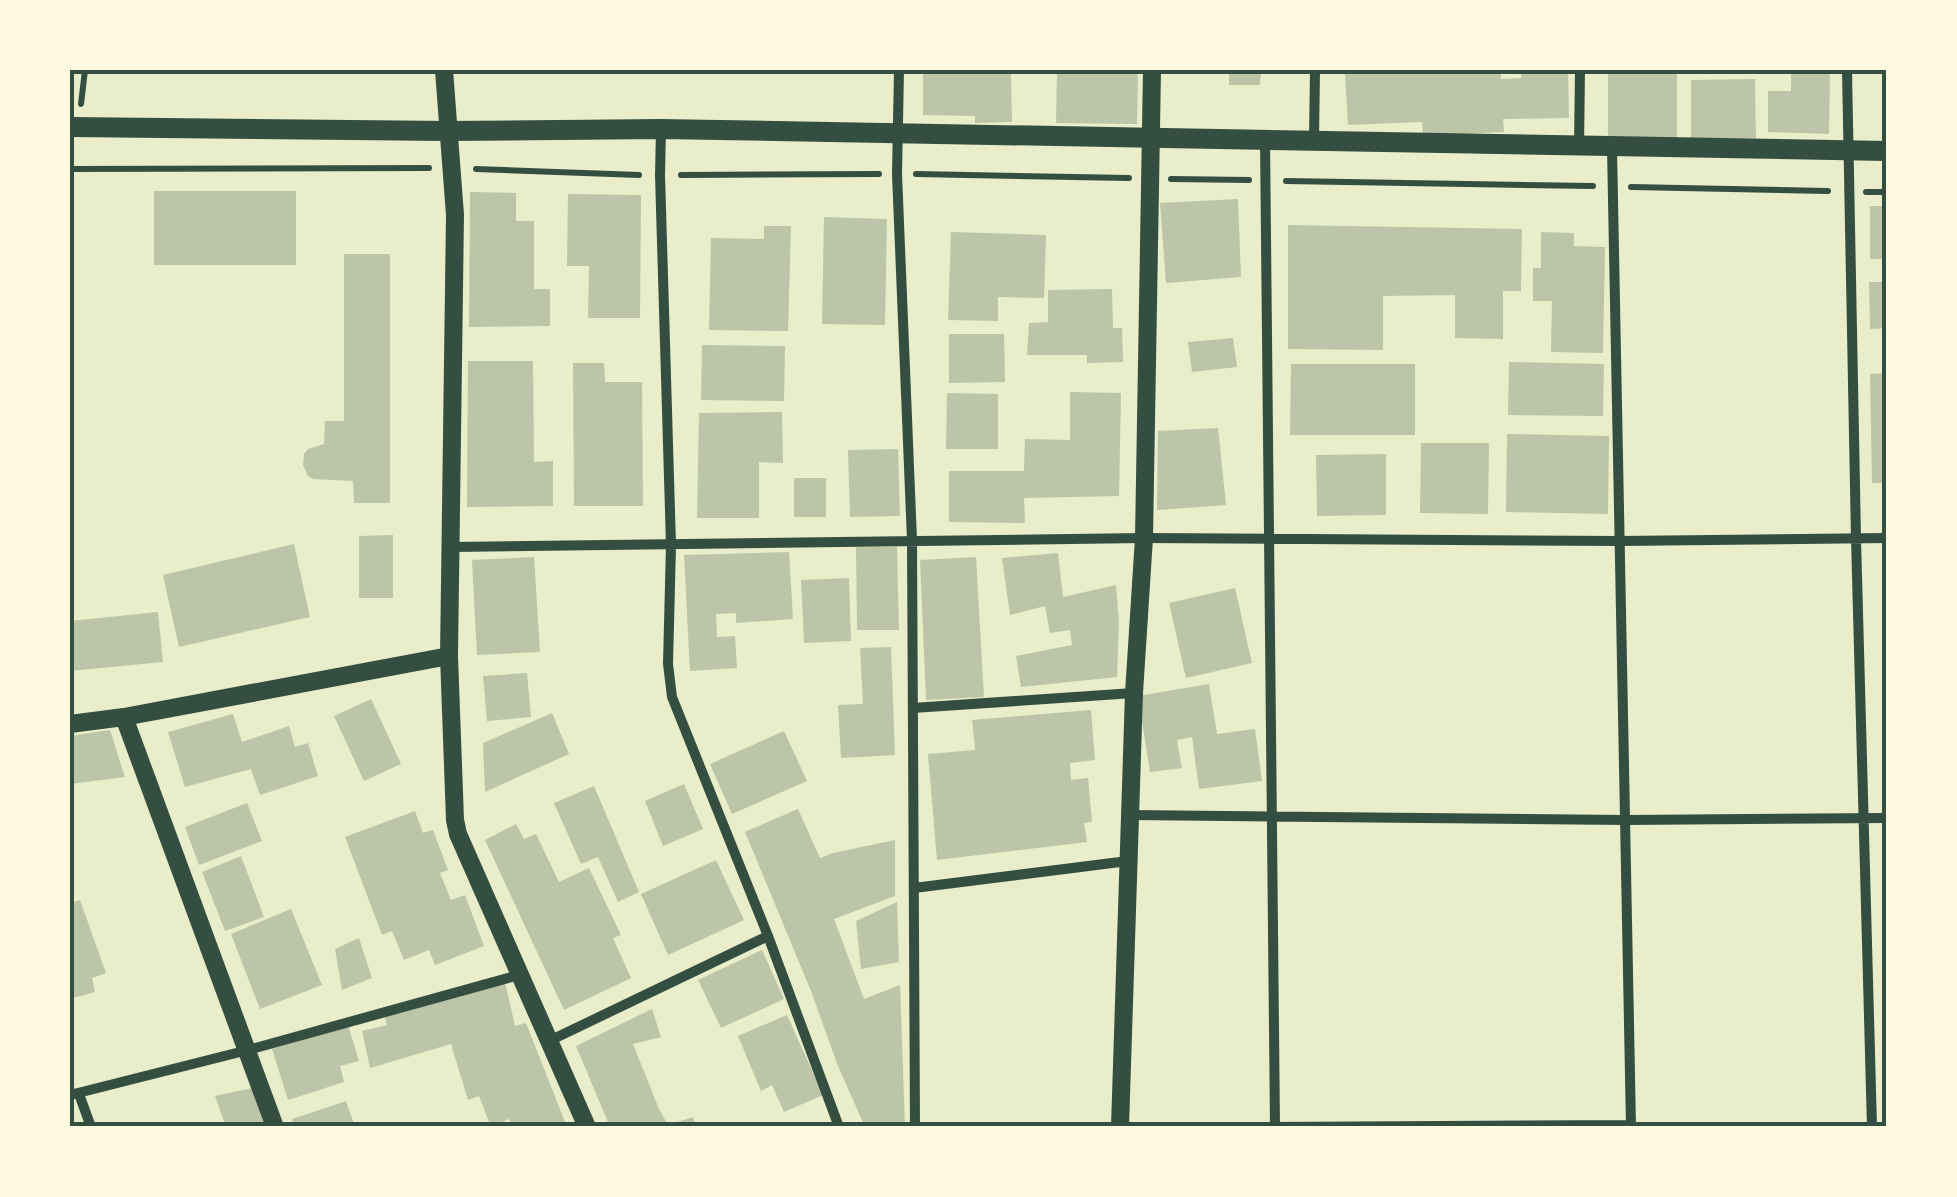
<svg xmlns="http://www.w3.org/2000/svg" width="1957" height="1197" viewBox="0 0 1957 1197" font-family="'Nunito Sans',sans-serif">
<style>
.building{fill:#bcc5a7}
.lines{fill:none;stroke-linecap:round;stroke-linejoin:round}
.path{stroke:#344e41;stroke-width:6}
.minor{stroke:#344e41;stroke-width:10}
.tertiary{stroke:#344e41;stroke-width:18}
.secondary{stroke:#344e41;stroke-width:20}
.neatline{fill:none;stroke:#344e41;stroke-width:4}
</style>
<rect width="100%" height="100%" fill="#e9edc9"/>
<path class="building" d="M923 70 1011 72 1012 122 975 123V116L923 115Z
M1057 70H1138L1137 124 1056 123Z
M1187 70H1261L1260 85H1229V74H1187Z
M1403 70H1457V72L1501 71V79L1521 78V70H1568L1569 118 1503 119 1504 132 1423 135 1422 122 1348 125 1345 74Z
M1608 70H1677V142L1608 141Z
M1791 70H1830L1829 134 1768 132V91H1791Z
M1755 79 1756 138 1691 139V80Z
M154 191H296V265H154Z
M470 192 516 193V221H534V289H550V326L469 327Z
M568 194 641 195 640 318H588L589 266H567Z
M1238 199 1241 277 1166 283 1160 203Z
M1870 206H1887V259H1870Z
M824 217 887 219 885 325 822 324Z
M1288 225 1522 229 1521 291H1503V339L1455 338V295L1383 296V350L1288 349Z
M764 226H791L788 331 709 330 711 238 764 239Z
M951 232 1046 235 1044 298 998 297V321L948 320Z
M1541 232 1574 233V246L1605 247 1603 353 1551 352 1552 301H1533V268H1541Z
M344 254H390V503H354L353 481 313 479 308 476 303 465 304 454 308 449 324 444 325 421H344Z
M1869 282H1887V328L1870 329Z
M1112 289 1113 328H1122L1123 362 1087 363V355H1027L1029 323 1048 322V290Z
M949 334H1004L1005 382 949 383Z
M1233 338 1237 367 1192 372 1188 342Z
M702 345 785 346 784 401 701 400Z
M468 361H533L534 462 553 461V506L467 507Z
M1509 362 1604 364 1603 416 1508 415Z
M573 363H604L605 382H642L643 506H574Z
M1291 364H1415V435H1290Z
M1887 373V483H1872L1870 374Z
M1070 392 1121 393 1119 496 1024 498 1025 523 949 522V471H1024L1025 439 1070 440Z
M947 393 998 394V449H946Z
M782 412 783 463 759 462V518H697L699 413Z
M1218 428 1226 505 1157 510 1158 431Z
M1507 434 1609 436 1608 514 1506 512Z
M1421 443H1489L1488 514 1420 513Z
M898 449 900 516 850 517 848 450Z
M1386 454V515L1317 516 1316 455Z
M794 478H826V517H794Z
M393 535V598H359V536Z
M294 544 310 617 179 647 163 575Z
M856 547H897L899 630H857Z
M789 552 793 619 736 623V613L716 614 717 637 735 636 737 668 690 671 684 555Z
M1058 553 1063 597 1116 585 1119 622 1117 677 1021 687 1016 656 1072 645 1070 630 1050 633 1045 606 1010 615 1002 558Z
M534 557 540 652 477 655 472 560Z
M976 557 984 697 926 700 920 560Z
M849 578 851 641 804 643 801 580Z
M1235 588 1252 663 1186 678 1169 603Z
M158 612 163 662 70 671V621Z
M891 647 895 755 841 758 838 705 863 704 860 648Z
M527 673 531 717 487 721 483 676Z
M1209 684 1217 734 1255 729 1262 781 1199 789 1192 737 1177 740 1182 768 1150 772 1138 696Z
M371 699 401 764 364 781 334 716Z
M1091 710 1095 760 1070 763 1071 780 1088 778 1092 822 1084 823 1087 842 937 860 928 754 975 750 972 720Z
M552 713 569 754 485 792 483 743Z
M233 714 242 742 289 726 295 747 308 743 318 776 260 795 251 769 185 787 168 732Z
M110 730 125 777 70 784V736Z
M784 731 807 781 732 814 710 764Z
M684 784 703 829 663 846 645 801Z
M594 786 639 892 618 902 598 857 581 864 554 803Z
M247 803 262 841 199 865 185 827Z
M798 809 820 858 833 853 895 840V896L834 919 864 999 900 985 905 1127H865L838 1066 811 991 745 832Z
M415 811 423 833 433 830 448 870 440 873 451 900 465 895 484 946 435 965 429 950 404 960 392 931 382 935 345 837Z
M516 824 524 839 536 834 559 882 589 868 621 935 613 938 631 978 564 1010 485 840Z
M241 856 264 917 225 931 202 872Z
M716 860 744 920 668 955 641 894Z
M80 900 106 973 92 978 95 992 70 999V903Z
M897 902 899 962 861 969 856 921Z
M291 909 322 985 260 1009 231 934Z
M359 938 372 978 342 990 335 949Z
M762 950 784 999 721 1028 698 980Z
M505 982 515 1026 526 1023 567 1127H513L509 1119 491 1127 479 1096 468 1100 451 1044 370 1068 362 1031 387 1025 384 1014Z
M652 1009 661 1037 633 1044 659 1109 668 1125 693 1117 696 1127H610L576 1046Z
M787 1015 823 1095 784 1112 772 1085 761 1091 738 1036Z
M348 1025 359 1061 340 1066 344 1082 288 1100 272 1049Z
M252 1088 265 1127H226L215 1096Z
M346 1101 355 1127H294L292 1119Z"/>
<g class="lines">
<path class="path" d="M81 104 85 70
M70 169 429 168
M476 169 639 175
M916 174 1129 178
M681 175 879 174
M1171 179 1249 180
M1286 181 1593 186
M1631 187 1828 191
M1866 192H1887"/>
<path class="minor" d="M899 70 897 174 912 540 915 1127
M1847 70 1856 539 1872 1127
M661 130 660 175 671 545 668 664 672 697 768 936 839 1127
M1265 139 1275 1127
M1314 140 1315 70
M1579 147 1580 70
M1612 148 1631 1127
M452 547 1144 538 1620 541 1887 538
M913 708 1134 693
M1129 815 1626 820 1887 818
M914 888 1128 861
M549 1041 768 936
M79 1094 91 1127
M70 1095 248 1050 519 975
M1270 1127 1631 1125"/>
<path class="tertiary" d="M444 70 455 215 449 656 455 820 458 834 587 1127
M124 717 275 1127
M70 724 124 717 449 656
M1120 1127 1134 693 1144 538 1152 70"/>
<path class="secondary" d="M70 127 447 131 661 129 1887 151"/>
</g>
<rect width="1957" height="1197" fill="none" stroke="#fefae0" stroke-width="145"/>
<rect x="72" y="72" width="1812" height="1052" class="neatline"/>
</svg>
